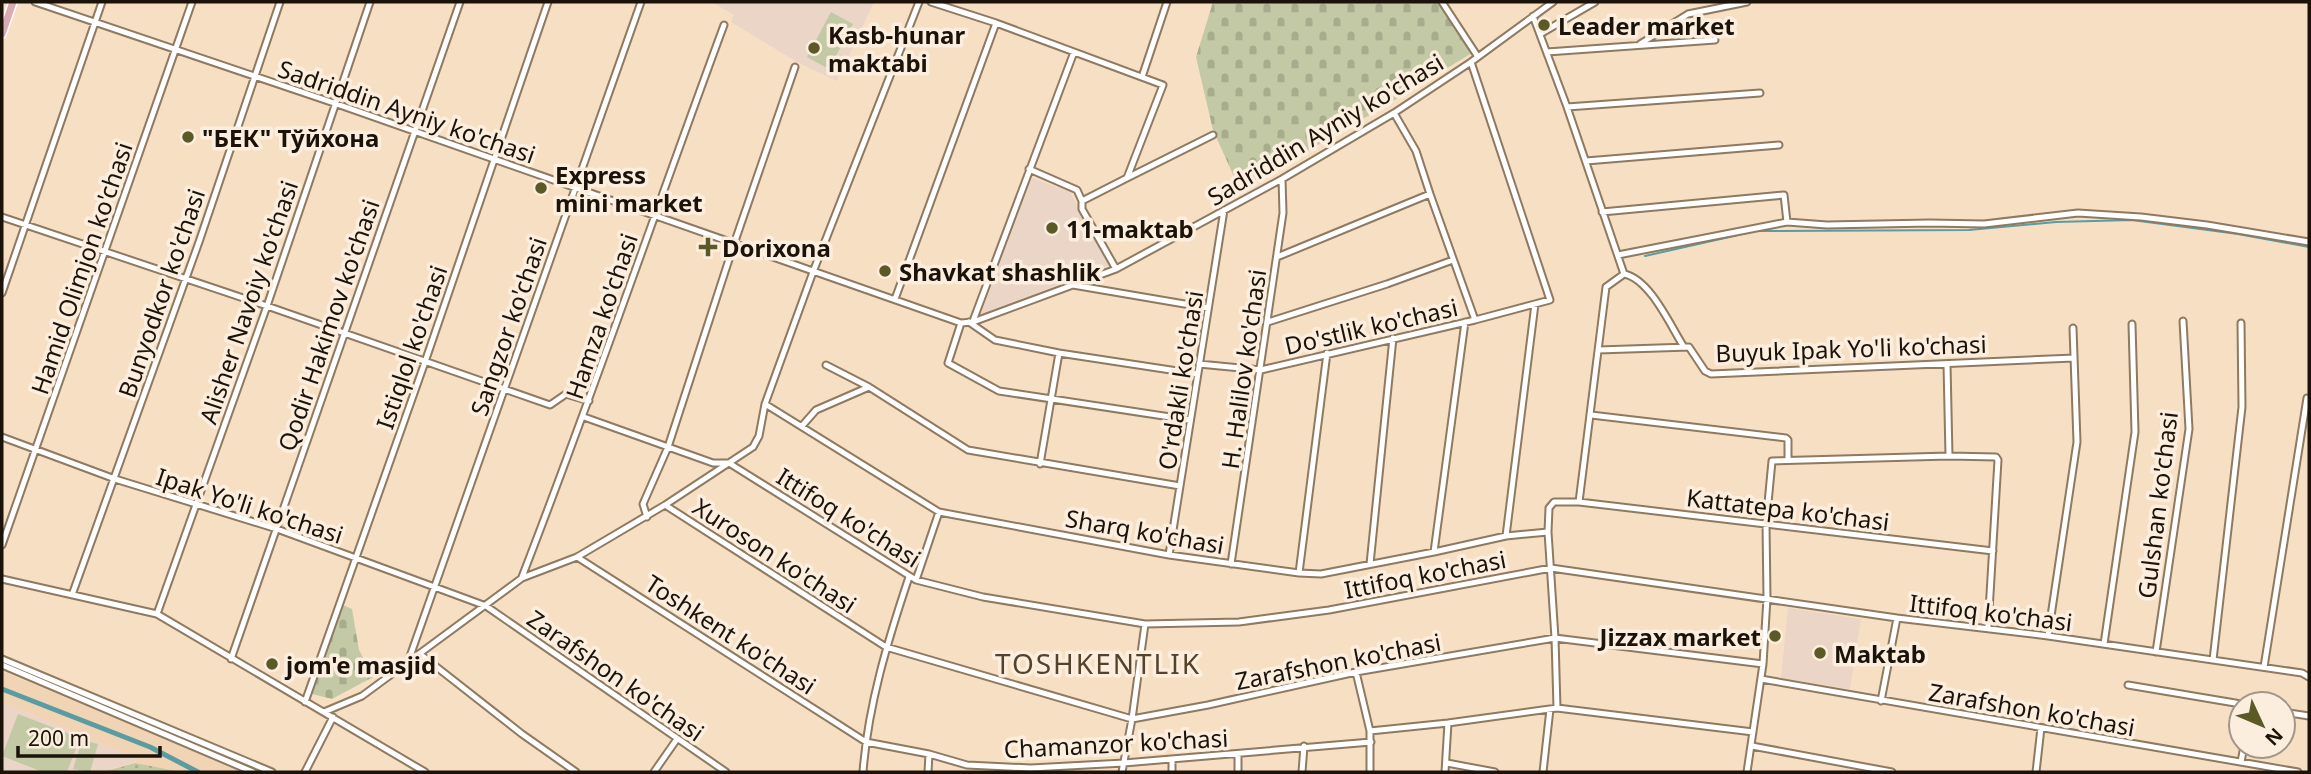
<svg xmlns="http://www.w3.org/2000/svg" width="2311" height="774" viewBox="0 0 2311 774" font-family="'Noto Sans',sans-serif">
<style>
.built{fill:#f1d4b3}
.education{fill:#ead5c7}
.cemetery{fill:url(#cemetery-stones)}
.park{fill:url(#park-dots)}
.pitch{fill:#c2c9a4}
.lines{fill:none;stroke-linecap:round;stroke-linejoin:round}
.stream{stroke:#5b9ca3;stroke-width:2}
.canal{stroke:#5b9ca3;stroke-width:5}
.minor-casing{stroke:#8e7961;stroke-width:9}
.major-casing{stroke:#fff;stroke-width:10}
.minor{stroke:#fff;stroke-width:5}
.major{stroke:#d8acb1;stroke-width:7}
.poi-dot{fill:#5b5926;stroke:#fceede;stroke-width:2.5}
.labels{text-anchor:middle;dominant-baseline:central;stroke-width:7;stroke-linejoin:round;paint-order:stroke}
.poi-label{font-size:24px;font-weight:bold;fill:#1b1309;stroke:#fceede;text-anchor:start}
.street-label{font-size:24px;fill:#1b1309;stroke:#fceede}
.quarter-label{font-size:28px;letter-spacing:2px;fill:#55422b;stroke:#fceede}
</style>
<defs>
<pattern id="cemetery-stones" width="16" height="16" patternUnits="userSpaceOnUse" patternTransform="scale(1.75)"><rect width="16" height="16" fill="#c2c9a4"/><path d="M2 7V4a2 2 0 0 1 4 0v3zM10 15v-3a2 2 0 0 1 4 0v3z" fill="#a6ac8c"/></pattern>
<pattern id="park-dots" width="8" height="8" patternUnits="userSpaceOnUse" patternTransform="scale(1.75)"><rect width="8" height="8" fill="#c2c9a4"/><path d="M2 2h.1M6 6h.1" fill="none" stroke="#a6ac8c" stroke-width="1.8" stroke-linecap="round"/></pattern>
</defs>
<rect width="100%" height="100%" fill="#f7dfc4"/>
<path class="built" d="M2 671 131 725 242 772H182L159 767V772H103L135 763 136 758 2 702Z"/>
<path class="education" d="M712 2H874L837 81 797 62 731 22 734 15Z
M1032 178 1070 192 1110 265 981 314Z
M1788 608 1861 619 1850 689 1781 678Z
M2 702 136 758 135 762 102 772H2Z"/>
<path class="cemetery" d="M1213 2H1440L1472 53 1368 116 1240 190 1213 130 1196 57Z
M343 605 352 609 359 650 373 677 332 699 312 694 338 610Z"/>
<path class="park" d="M135 763 182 772H103Z"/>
<path class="pitch" d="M831 12 853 24 829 69 807 57Z
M18 714 80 738 67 772H43L2 756Z
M82 740 98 744 90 772 73 769Z"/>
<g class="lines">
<path class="stream" d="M1645 256 1756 231 1969 230 2056 222 2132 220 2238 234 2309 247"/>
<path class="canal" d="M2 689 150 747 198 772"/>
<defs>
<path id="minor" d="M35 2 334 103 961 323 973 322 1116 269 1282 179 1394 113 1471 62 1553 2
M931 2 996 23 1163 85 1127 178 1082 201
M1442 2 1478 57
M1533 16 1567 107 1624 274 1606 287 1579 502H1554L1549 508 1548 532 1555 638 1557 708
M1540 34 1595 2
M1640 44 1688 14 1747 2
M1547 52 1715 40
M1142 77 1167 2
M1567 107 1760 93
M1394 113 1416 151 1430 194 1475 320
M1586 161 1779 145
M1029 169 1077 190 1082 201V209L1116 269
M1127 178 1213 135
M1602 212 1784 195 1787 222 1618 255
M2 217 267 306 550 405 566 394 589 401
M1787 222 1827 225 1930 223 1984 224 2078 213 2141 217 2207 225 2309 242
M1277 257 1430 194
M1624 274C1650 279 1670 325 1684 347
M1073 285 1208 308
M2 293 102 2
M895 299 996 23
M973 321 1074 52
M969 322 995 340 1059 353 1197 374
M1268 322 1387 284 1453 260
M961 323 948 363 999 391 1190 420
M1598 350 1689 347 1705 371 1711 374 2074 358
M1199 364 1261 370 1475 320 1550 300 1471 62
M1947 364 1949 456
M826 365 869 387
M765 404 939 512 1169 555 1299 573 1321 574 1434 552 1506 536 1548 532
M1591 415 1786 438 1788 440V460
M584 417 713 463H729L916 580 983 597 1145 624 1239 622 1329 610 1551 568 1897 618 2048 636 2302 673 2309 677
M802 426 816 410 869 387 968 450 1180 486
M2 437 115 479 277 529 486 606 726 772
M1040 464 1059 353
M1579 502 1993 551
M665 505 753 447 759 436 765 404 813 272 919 2
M647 517 643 504 668 447 734 244 795 67
M1506 536 1535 304
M2 545 192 2
M1434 552 1465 322
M1169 555 1224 210
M577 557 866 742 929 754 967 765 1031 768 1124 763 1371 742
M1231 564 1283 213 1282 179
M1370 564 1393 338
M1299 573 1327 353
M522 577C593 394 656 209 724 25
M2 579 157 614 425 772
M916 580 939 512
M72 595 199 242 280 2
M157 614 267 306 370 2
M2048 636 2077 442 2073 328
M2104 644 2135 432 2132 324
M2156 652 2189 429 2183 321
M420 654 522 734 576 772
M2 659 272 772
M231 659 460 2
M2213 660 2242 407 2241 323
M408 662 641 2
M2 665 253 772
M2264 667 2307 398
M1356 672 1370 731V772
M1761 679 2298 772
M2128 685 2241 704
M1881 701 1897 618
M305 702 425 362 548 2
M324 712 362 696 522 578 577 557 665 505 886 647 1132 719 1208 705 1356 672 1555 638 1763 664
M2283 712 2309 716
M1370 731 1448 723 1557 708 1753 732
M1752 746 1892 772
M1172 761V772
M2241 762 2244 746
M1447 763 1495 772
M305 772 333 717
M654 772 677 739
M863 772C868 705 888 640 909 577
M928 772 929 754
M1122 772 1132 719 1145 624
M1238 772V754
M1302 772 1304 746
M1445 772 1448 723
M1543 772 1550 709
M1747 772 1763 664 1767 598 1766 524 1772 461 1949 456 1996 457 1998 460 1988 628
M2036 772 2041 728"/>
<path id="major" d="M2 34 13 2"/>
</defs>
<use href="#minor" class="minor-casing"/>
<use href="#major" class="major-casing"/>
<use href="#minor" class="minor"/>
<use href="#major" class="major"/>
</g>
<g class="poi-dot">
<circle cx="1544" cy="25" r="7"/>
<circle cx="814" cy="48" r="7"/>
<circle cx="188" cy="137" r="7"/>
<circle cx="541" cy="188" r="7"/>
<circle cx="1052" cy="228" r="7"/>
<path d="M704.5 236.5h7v7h7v7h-7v7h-7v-7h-7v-7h7z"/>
<circle cx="885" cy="271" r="7"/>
<circle cx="1775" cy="636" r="7"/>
<circle cx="1820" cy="653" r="7"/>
<circle cx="272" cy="664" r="7"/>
</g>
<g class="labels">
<g class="poi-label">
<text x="1558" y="25">Leader market</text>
<text x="828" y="34">Kasb-hunar<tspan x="828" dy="28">maktabi</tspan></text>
<text x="202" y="137">"БЕК" Тўйхона</text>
<text x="555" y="174">Express<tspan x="555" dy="28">mini market</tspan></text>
<text x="1066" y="228">11-maktab</text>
<text x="722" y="247">Dorixona</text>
<text x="899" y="271">Shavkat shashlik</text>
<text x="1761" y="636" text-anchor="end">Jizzax market</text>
<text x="1834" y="653">Maktab</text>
<text x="286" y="664">jom'e masjid</text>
</g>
<g class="street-label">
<text transform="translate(407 111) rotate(19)">Sadriddin Ayniy ko'chasi</text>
<text transform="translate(1325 129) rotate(-31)">Sadriddin Ayniy ko'chasi</text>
<text transform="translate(81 268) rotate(-71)">Hamid Olimjon ko'chasi</text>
<text transform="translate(161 293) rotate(-71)">Bunyodkor ko'chasi</text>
<text transform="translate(248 302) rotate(-71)">Alisher Navoiy ko'chasi</text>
<text transform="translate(601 316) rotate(-71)">Hamza ko'chasi</text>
<text transform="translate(328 325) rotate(-71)">Qodir Hakimov ko'chasi</text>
<text transform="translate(508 326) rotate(-71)">Sangzor ko'chasi</text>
<text transform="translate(1371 326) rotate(-13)">Do'stlik ko'chasi</text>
<text transform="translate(411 347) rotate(-71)">Istiqlol ko'chasi</text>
<text transform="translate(1851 348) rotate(-2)">Buyuk Ipak Yo'li ko'chasi</text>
<text transform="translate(1243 369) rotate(-82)">H. Halilov ko'chasi</text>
<text transform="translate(1180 380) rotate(-81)">O'rdakli ko'chasi</text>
<text transform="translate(250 505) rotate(18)">Ipak Yo'li ko'chasi</text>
<text transform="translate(2157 505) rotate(-83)">Gulshan ko'chasi</text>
<text transform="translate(1788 509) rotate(7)">Kattatepa ko'chasi</text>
<text transform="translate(849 517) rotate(32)">Ittifoq ko'chasi</text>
<text transform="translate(1145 531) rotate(10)">Sharq ko'chasi</text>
<text transform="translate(775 555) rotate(33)">Xuroson ko'chasi</text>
<text transform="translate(1425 574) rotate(-11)">Ittifoq ko'chasi</text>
<text transform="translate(1991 612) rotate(7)">Ittifoq ko'chasi</text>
<text transform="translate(731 634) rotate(33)">Toshkent ko'chasi</text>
<text transform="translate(1338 661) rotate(-11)">Zarafshon ko'chasi</text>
<text transform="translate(616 675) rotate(35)">Zarafshon ko'chasi</text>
<text transform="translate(2032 709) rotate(10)">Zarafshon ko'chasi</text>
<text transform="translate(1116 743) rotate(-3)">Chamanzor ko'chasi</text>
</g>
<g class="quarter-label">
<text x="1098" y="663">TOSHKENTLIK</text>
</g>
</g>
<rect width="2311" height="774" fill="none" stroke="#1b1309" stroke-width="7"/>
<g transform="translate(2262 725) rotate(134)"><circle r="33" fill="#fceede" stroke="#a29689" stroke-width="2"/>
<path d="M0-5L12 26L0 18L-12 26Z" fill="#5b5926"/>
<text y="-10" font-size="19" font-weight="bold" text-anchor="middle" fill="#1b1309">N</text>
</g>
<path d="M18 746v10h142v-10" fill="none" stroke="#1b1309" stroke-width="3.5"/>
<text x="28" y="746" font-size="21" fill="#1b1309" stroke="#fceede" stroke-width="5" paint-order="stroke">200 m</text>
</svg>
